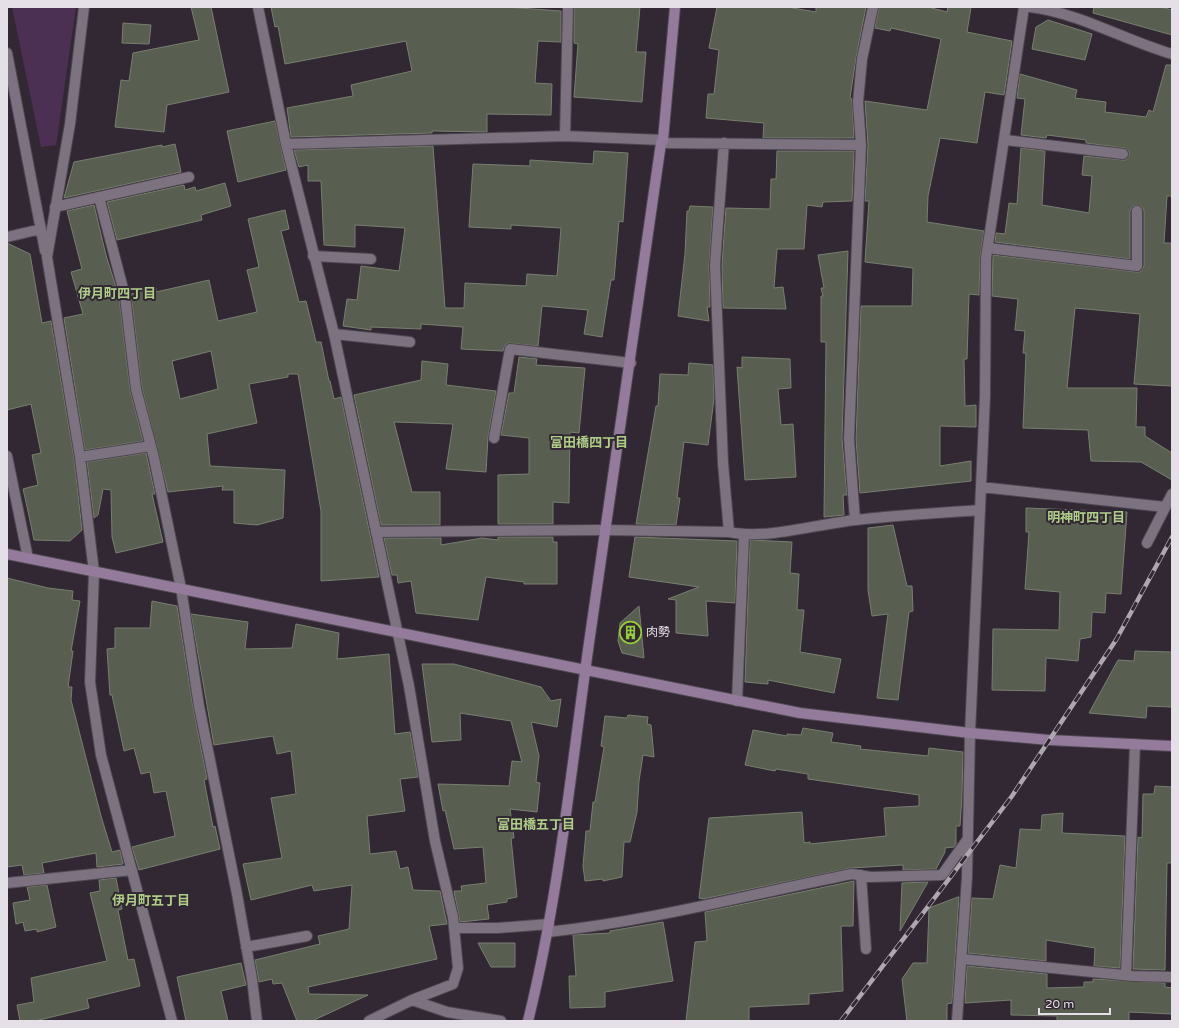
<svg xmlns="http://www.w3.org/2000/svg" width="1179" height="1028" viewBox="0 0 1179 1028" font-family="'Varela Round','Noto Sans JP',sans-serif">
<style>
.green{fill:#4c3053}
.building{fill:#585f50;stroke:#787f6f;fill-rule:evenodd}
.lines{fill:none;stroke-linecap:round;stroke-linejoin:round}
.lane-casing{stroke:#4e4751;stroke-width:12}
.street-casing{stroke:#4e4751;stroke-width:12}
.secondary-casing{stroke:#4e4751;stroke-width:12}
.lane{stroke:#7d7280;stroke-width:10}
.street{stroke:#7d7280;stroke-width:10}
.secondary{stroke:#947b9b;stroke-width:10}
.rail-casing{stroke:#aea7b0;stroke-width:4.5}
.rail{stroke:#322834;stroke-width:3;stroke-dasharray:9;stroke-linecap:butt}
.labels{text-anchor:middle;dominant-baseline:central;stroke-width:4;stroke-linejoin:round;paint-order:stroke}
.poi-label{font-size:12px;fill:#e5dfe7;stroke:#322834;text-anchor:start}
.neighbourhood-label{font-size:13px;font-weight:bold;fill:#afcf88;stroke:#322834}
</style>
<rect width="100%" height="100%" fill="#322834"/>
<path class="green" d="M12 7H76L56 145 41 147Z"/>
<path class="building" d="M191 7H211L229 92 167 105 164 132 115 127 121 80 129 81 133 53 199 40Z
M271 7H505L561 11V42L538 41 535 83 552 84 551 115 487 114V132L432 131V133L291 137 287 108 353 96 351 85 412 71 406 41 285 64 278 26 275 27Z
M574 7H640L636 52H646L642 102 574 97 578 44 574 43Z
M717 7H787L816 12V7H866L856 58 850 98 852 99 854 138H763L764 123 706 118 708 94H714L719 50 709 48Z
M879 7H928L947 12 948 7H971L967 32 1012 41 1004 95 985 92 977 143 940 138 928 196 927 222 984 231 980 258 979 295 969 294 967 359H964L965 406 976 405V427L940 426V466L971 461V481L860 493 856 439 861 306H912L913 268 865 262 869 201H865L868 145 865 101 927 110 941 39 891 28 890 31 875 28Z
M1094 7H1161L1172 10V35L1093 13Z
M1048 20 1092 34 1085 60 1032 49 1036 27Z
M123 23 151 25 149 44 122 43Z
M1166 65H1172V196H1167L1164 243H1172V386L1134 384 1140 314 1075 308 1067 388H1137L1136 427H1145V436L1172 453V480L1141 462 1091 461 1088 430 1023 428 1026 353H1023L1025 331 1015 330 1018 299 992 296 993 255 1136 272H1140L1144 266V211L1142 207 1137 205 1133 206 1130 211V259L995 242 996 233 1005 234 1009 203 1017 204 1021 148 1045 151 1042 205 1089 213 1092 176 1082 175 1084 156 1123 160H1126L1129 155V151L1124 148 1086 143V140L1047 135 1046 138 1021 135 1025 99 1017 98 1020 74 1077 90 1075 98 1106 102 1105 112 1146 117 1149 110 1153 112Z
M275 121 286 170 238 182 227 131Z
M175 144 181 172 64 198 74 162 162 145V147Z
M433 146 445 308H464L465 283 526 286 527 274 557 276 561 228 511 225V229L469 227 473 164 530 166V160L593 164 594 151 628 153 623 222 619 221 614 280H611L602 337 584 334 588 310 542 306 538 346 508 343 505 345 503 351 461 349 463 327 421 324V329L371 327V330L343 326 347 299 357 300 361 266 399 271 405 228 355 225V247L324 245 321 181H308V165L299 167 294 150Z
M777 151H854L852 201 823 202 822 207 807 205 804 249H777L774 288 783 287 786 309 723 308 722 265 726 208 770 209 771 179H776Z
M225 183 231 206 201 215 202 220 117 240 107 202 184 185 185 190 195 187 196 191Z
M94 205 106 255 119 297 130 390 143 441 85 450 64 318 83 314 71 272 82 269 67 211Z
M690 206 713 207 709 265 710 307H707L709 321 678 316 685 254 687 211H689Z
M285 210 289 229 281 231 299 302 306 301 316 342H321L329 381H330L334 399 341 397 379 577 321 581V511L298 374H288V377L249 384 257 423 207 434 210 466 285 470 283 518 257 525 234 523V490H222L223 486 168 492 142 388 131 294 156 288V292L209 280 218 321 257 312 247 270 259 267 248 219ZM211 351 218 389 180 399 172 361Z
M7 243 30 254 42 323 51 321 74 458 82 530 70 541 34 540 28 511 23 489 38 485 32 455 41 453 31 404 7 410Z
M848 251 842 439 847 495H843L844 515 824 517 826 342H821V296H823L821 288H824L818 255Z
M519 357 537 359 536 365 585 368 579 433 570 432 569 503 553 502V524H498V475L529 474V438L501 435 509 393H514Z
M742 357 790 359 791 388 778 389 781 425 793 424 796 477 745 480 737 367 742 368Z
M422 361 448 364 446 385 496 391 488 437 486 472 446 469 453 424 394 422 412 492H440V525H381L354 395 421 380Z
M689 363 713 365 714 399 708 445 684 442 677 498H680L676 525 636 524 656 406H658L660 374 688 375Z
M146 453 155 494H152L163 542 116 553 112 537 111 490 103 489 98 515 94 518 87 462Z
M1026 508 1127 512 1121 594 1106 593 1105 613 1092 612 1091 637 1080 639 1078 661 1046 658 1045 691 992 690 993 629 1059 630 1060 592 1025 589 1029 532H1026Z
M893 525 907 586H912L913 611 909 612 898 700 877 698 888 614 872 616 868 590V528Z
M498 537H553V542H557V584H524V582L486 577 478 620 416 613 411 581 398 583 397 575H392L384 538H441V545L482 538 498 540Z
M635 537 737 541 735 603 706 601 708 636 676 633V600L668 599 699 587 629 577Z
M750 540 792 542 790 573 799 574 797 610H804L800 652 841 659 834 693 768 680V684L745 682Z
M7 578 48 588 73 591 72 600 80 601 71 651H73L68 687H72L71 700 101 816 112 852 120 850 123 864 97 867 96 853 42 863 44 873 24 875 22 865 7 867Z
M152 601 177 606 193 707 207 779 204 780 213 827 215 826 220 849 139 870 132 847 175 836 166 791 154 793 150 772 141 774 134 748 124 751 112 695H110L107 649 115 648V628H150Z
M639 606 644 658 622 653 618 641 620 623Z
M191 614 248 622 245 649 292 648 296 624 339 633 337 659 389 654 395 734 410 732 418 777 400 779 405 811 367 816 370 854 396 851 400 869 408 867 413 890 440 891 447 924 429 926 437 959 308 987 309 994 368 995 312 1021H297L282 983 273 984 272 979 259 982 255 960 320 944 318 936 349 929 352 885 314 891 312 885 251 900 243 864 282 858 271 798 296 794 291 751 277 754 273 736 214 745Z
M1135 651 1172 652V707L1147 706 1146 718 1089 713 1118 660 1134 661Z
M422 664H454L541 687 551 701 561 699 557 727 531 722 539 756 536 782 540 783 537 812 510 809 514 838H511L517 897 507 899V902L487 905 489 919 460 922 454 891H462L461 886 486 883 483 847 454 849 445 810 443 811 438 784 509 786 512 761 522 762 511 721 460 713 461 740 432 742Z
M628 715 648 717 647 724 651 725 654 757 643 755 639 781 637 812 630 842H624L622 877 603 881V879L585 881 583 866 586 831H590L593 802H595L604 747 601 746 605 716 627 718Z
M803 728 833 733 831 742 861 746 860 749 928 756 929 748 963 752 962 796 960 826H956V844L954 847 945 848V852L936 869 903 870V865L851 868 703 899 699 898 709 818 802 812 804 843 810 842V844L886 836 884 808 919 806V795L808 779V774L776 769 775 771 745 765 753 730 787 736V734L801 735Z
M1155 786 1172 787V863H1167L1165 970 1133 969 1138 837 1142 838 1143 794H1154Z
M1063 813 1062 833 1125 836 1120 968 1094 966 1095 948 1046 940V961L968 953 972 898 993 899 1000 865 1016 868 1020 829 1041 830 1042 815Z
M116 878 122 909 118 910 128 960 134 959 140 986 87 999 89 1008 35 1021H20L17 1005 34 1002 31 978 107 961 90 893 100 891 99 880Z
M854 881 853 926H841L843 991 809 994V1004L749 1007V1021H686L695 942 707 941 705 912Z
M928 882 900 931 902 883Z
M47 885 56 927 37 932V929L25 931 23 922 16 924 13 903 30 900 27 887Z
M958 897H959L952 1003 947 1004V1021H907L902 979 913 963H927L929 908Z
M663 922 673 981 605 992V1007L570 1008 569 976H576L573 935 610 933V931Z
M478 943H515V967H491Z
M241 963 246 985 221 991 228 1021H186L177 977Z
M967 966 1047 974V988L1084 987V982H1093V979L1165 983V987L1172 988V1014L1129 1012V1021H1057V1016L1011 1015V1000L965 1003Z"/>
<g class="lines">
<defs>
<path id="lane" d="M1005 140 1123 154
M55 207 189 177
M988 248 1137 266V211
M313 256 371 259
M334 334 410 342
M494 438 510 349 631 363
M376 532 604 530"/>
<path id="street" d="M84 7 70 124 47 257 80 457 94 572 90 682 101 755 172 1021
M258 7 286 144 334 334 409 686 435 841 453 917 458 968 453 984 412 1000 369 1021
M1030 7C1079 13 1124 40 1172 54
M7 53 45 251
M565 136 568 7
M661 143 861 145
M724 143 715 265 723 463 729 532
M286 144 565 136 663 140
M99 197 125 296 136 389 154 458 181 588 199 706 237 894 252 979 257 1021
M7 237 41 229
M7 456 28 558
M80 457 151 446
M981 487 1165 507
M980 510 985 396 986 258 1024 7
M855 520 849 439 861 145 858 102 862 59 873 7
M604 530 729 532C767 540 817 524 856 520 897 515 939 513 980 510L970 733 967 877 957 1021
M1147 543 1172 494
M737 701 744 535
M861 875 866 949
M7 883 132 870
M454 928H498L549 924
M548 932C651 921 751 894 852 874L871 877 942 875 967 840
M246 947 307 936
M962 959 1133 976 1172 977
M1126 975 1135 744
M412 1000 447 1012 501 1021"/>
<path id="secondary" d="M7 554 800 713 970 733 1049 740 1172 746
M528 1021C560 892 572 760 591 629 613 467 639 305 661 143L663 140 675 7"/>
</defs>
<use href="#lane" class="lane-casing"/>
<use href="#street" class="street-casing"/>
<use href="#secondary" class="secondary-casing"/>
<use href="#lane" class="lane"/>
<use href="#street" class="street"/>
<use href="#secondary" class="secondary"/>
<defs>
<path id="rail" d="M841 1021 1012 796 1116 640 1172 537"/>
</defs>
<use href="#rail" class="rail-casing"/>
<use href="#rail" class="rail"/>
</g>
<defs>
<symbol id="building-ring" viewBox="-11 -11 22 22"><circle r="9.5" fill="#322834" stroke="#96cc3a" stroke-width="1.5"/><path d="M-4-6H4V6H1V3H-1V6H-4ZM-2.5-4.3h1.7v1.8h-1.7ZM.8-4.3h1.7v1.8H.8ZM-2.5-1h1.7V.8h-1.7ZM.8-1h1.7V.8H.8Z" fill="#96cc3a"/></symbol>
</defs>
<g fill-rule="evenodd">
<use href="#building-ring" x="618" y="620" width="25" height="25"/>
</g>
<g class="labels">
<g class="poi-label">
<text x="646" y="632">肉勢</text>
</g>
<g class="neighbourhood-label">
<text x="117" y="294">伊月町四丁目</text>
<text x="589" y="443">富田橋四丁目</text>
<text x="1086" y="518">明神町四丁目</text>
<text x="536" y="825">富田橋五丁目</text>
<text x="151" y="901">伊月町五丁目</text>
</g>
</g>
<rect width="1179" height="1028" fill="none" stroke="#e5dfe7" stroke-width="16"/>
<path d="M1039 1008v6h71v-6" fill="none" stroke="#e5dfe7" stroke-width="2"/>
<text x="1045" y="1008" font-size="12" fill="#e5dfe7" stroke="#322834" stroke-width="3" paint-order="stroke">20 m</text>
</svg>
